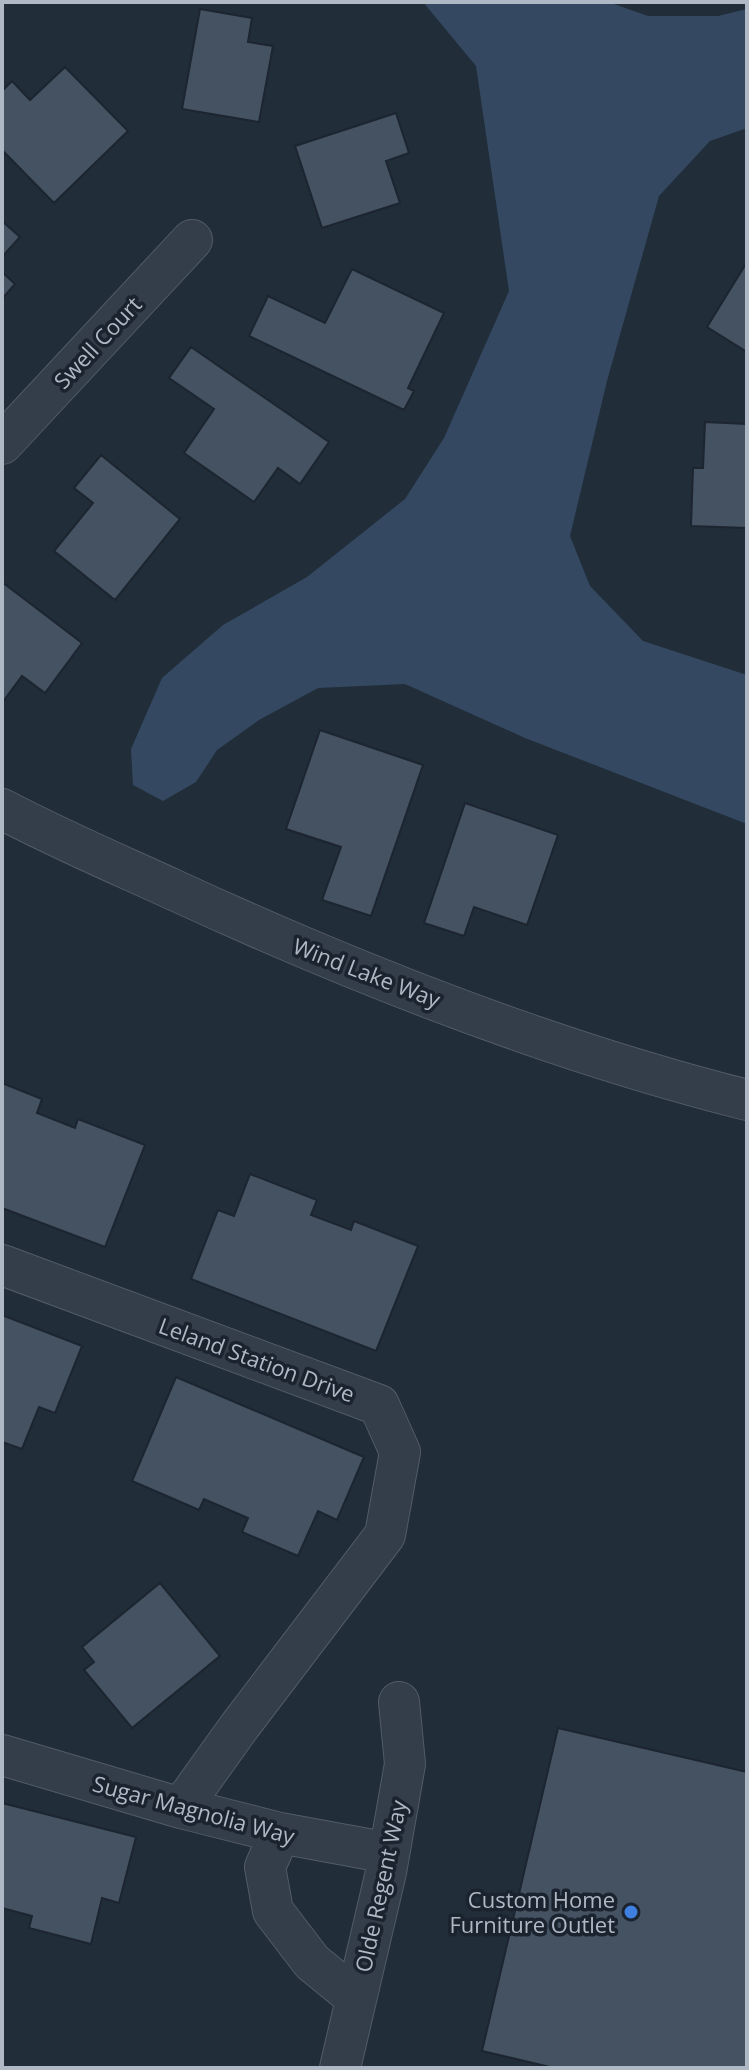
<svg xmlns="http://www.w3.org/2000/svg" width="749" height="2070" viewBox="0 0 749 2070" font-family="'Open Sans',sans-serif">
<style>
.water{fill:#344961}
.building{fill:#445261;stroke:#1c2530;stroke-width:2}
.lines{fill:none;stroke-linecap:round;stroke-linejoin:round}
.minor-casing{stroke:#525c67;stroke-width:42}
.minor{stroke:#343e4a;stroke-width:40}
.shop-dot{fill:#3f7fe0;stroke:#1a232e;stroke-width:3}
.labels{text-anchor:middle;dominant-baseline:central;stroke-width:7;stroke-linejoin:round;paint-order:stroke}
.street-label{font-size:22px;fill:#afb9c6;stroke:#1a232e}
.poi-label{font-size:22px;fill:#afb9c6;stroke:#1a232e;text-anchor:end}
</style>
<rect width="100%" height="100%" fill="#212d39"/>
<path class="water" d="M423 2H608L648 16H718L747 9V128L710 141 659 196 607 381 570 536 590 586 643 641 747 675V824L525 738 405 684 318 688 259 720 217 750 196 782 163 801 133 785 131 749 162 678 223 625 307 577 405 499 444 438 509 291 476 66Z"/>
<path class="building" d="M200 9 252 18 248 42 273 46 259 122 182 109Z
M65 67 128 131 54 203 2 150V91L12 81 30 100Z
M396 113 409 153 386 161 400 203 322 228 295 146Z
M2 221 20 237 2 257Z
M747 262V352L707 327Z
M352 269 444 313 408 388 414 391 404 410 249 336 268 296 325 323Z
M2 272 15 284 2 299Z
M191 347 329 442 300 484 278 468 254 502 184 453 214 409 169 378Z
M705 422 747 424V528L691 526 693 468H703Z
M101 455 180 519 115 600 54 551 93 503 74 488Z
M2 582 82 643 45 693 22 676 2 703Z
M320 730 423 765 371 916 322 900 341 847 286 829Z
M465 803 558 835 527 925 474 907 464 936 424 923Z
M2 1083 42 1099 37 1113 75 1128 78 1119 145 1145 105 1247 2 1208Z
M250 1174 317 1200 311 1215 351 1230 354 1221 418 1246 376 1351 191 1279 218 1210 234 1216Z
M2 1315 82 1346 55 1413 39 1407 22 1449 2 1442Z
M176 1377 364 1457 337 1520 318 1511 298 1556 242 1532 248 1518 204 1499 199 1510 132 1481Z
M160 1583 220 1656 132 1728 84 1670 94 1662 82 1647Z
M558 1728 747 1772V2068H554L482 2051Z
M2 1803 136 1837 119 1903 102 1898 91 1944 29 1928 32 1916 2 1908Z"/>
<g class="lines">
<defs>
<path id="minor" d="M2 444 192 240
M2 809C57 838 115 863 172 889 354 973 553 1051 747 1100
M2 1265 379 1405 400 1452 385 1535 239 1727 181 1808
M2 1755 181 1808 280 1833 389 1853
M280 1833 265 1867 273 1911 312 1962 356 1998
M340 2068 386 1872 405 1764 399 1702"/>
</defs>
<use href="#minor" class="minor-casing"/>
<use href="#minor" class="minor"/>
</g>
<circle class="shop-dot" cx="631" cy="1912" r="8"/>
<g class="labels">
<g class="street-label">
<text transform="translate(97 342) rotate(-47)">Swell Court</text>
<text transform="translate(367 972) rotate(21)">Wind Lake Way</text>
<text transform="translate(257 1359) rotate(20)">Leland Station Drive</text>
<text transform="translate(194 1809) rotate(15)">Sugar Magnolia Way</text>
<text transform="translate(380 1886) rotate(-78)">Olde Regent Way</text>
</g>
<g class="poi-label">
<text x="615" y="1899">Custom Home<tspan x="615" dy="25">Furniture Outlet</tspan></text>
</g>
</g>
<rect width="749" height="2070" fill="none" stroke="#afb9c6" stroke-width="8"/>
</svg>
